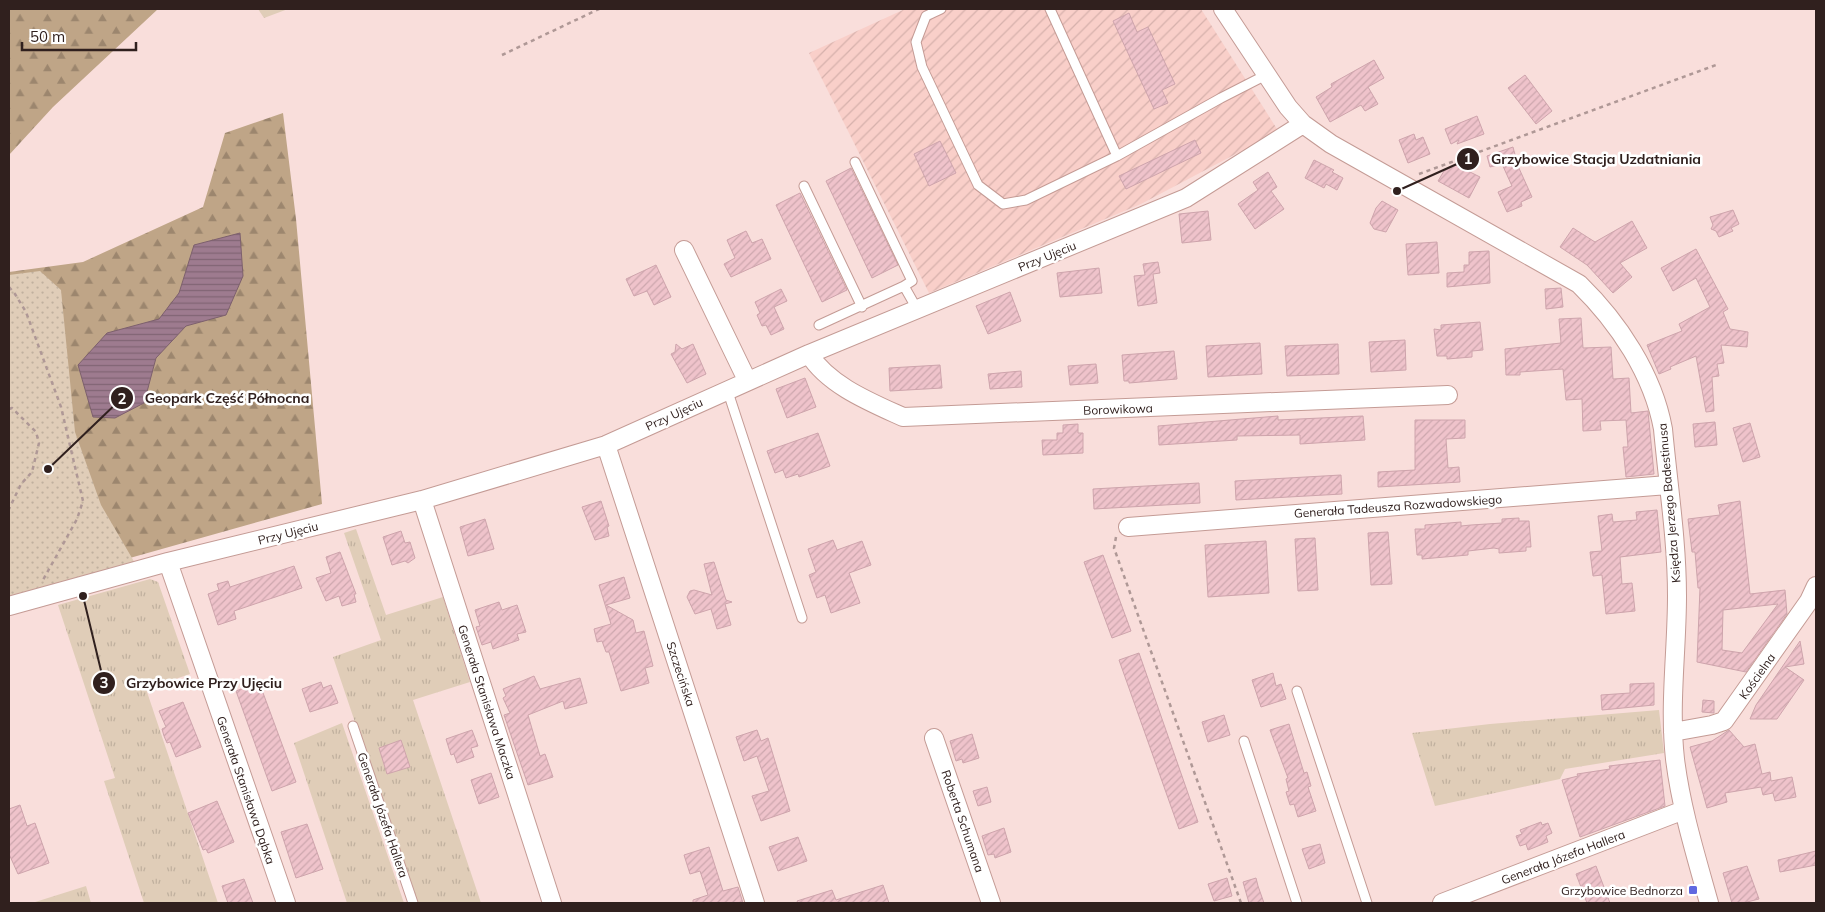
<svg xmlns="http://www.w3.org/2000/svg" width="1825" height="912" viewBox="0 0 1825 912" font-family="Mulish,sans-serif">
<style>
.industrial{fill:url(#industrial-furrows)}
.grass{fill:url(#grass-tufts)}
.forest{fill:url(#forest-firs)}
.park{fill:url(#park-dots)}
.water{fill:url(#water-rules);stroke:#7d606d}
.building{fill:url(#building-hatch);stroke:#cea4ac;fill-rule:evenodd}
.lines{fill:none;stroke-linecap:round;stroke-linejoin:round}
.service-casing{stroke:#c49b95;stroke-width:11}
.minor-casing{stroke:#c49b95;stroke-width:20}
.path{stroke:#af9896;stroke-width:2.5;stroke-dasharray:4 4;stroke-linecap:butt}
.service{stroke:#fff;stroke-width:9}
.minor{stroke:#fff;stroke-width:18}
.poi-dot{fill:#6068e0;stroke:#fff;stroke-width:2}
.labels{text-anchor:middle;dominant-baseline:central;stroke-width:5;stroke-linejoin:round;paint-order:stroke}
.street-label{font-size:12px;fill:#30201e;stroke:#fff}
.poi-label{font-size:12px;fill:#30201e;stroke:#fff;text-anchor:end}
.leader{fill:none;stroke:#30201e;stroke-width:2}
.callout-dot{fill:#30201e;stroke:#fff;stroke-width:2}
.mark-label{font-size:15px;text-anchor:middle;font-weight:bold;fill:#fff}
.callout-label{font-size:14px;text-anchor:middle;font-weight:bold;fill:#30201e;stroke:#fff;stroke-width:5;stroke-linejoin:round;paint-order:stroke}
</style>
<defs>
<pattern id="industrial-furrows" width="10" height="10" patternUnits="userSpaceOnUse" patternTransform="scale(1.25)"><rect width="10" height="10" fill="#f9cfc9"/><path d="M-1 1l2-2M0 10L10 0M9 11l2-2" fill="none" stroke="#d6b1ac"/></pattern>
<pattern id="grass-tufts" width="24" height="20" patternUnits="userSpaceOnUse" patternTransform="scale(1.25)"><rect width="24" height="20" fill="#e0cdb8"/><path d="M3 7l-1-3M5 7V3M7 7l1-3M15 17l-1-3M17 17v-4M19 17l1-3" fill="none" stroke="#c0b09e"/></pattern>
<pattern id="forest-firs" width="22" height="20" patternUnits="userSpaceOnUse" patternTransform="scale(1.25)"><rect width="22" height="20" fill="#bfa587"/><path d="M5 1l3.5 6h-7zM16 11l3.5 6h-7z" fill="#9c866e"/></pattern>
<pattern id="park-dots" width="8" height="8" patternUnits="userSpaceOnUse" patternTransform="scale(1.25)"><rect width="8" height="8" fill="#e0cdb8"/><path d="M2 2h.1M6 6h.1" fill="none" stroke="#c0b09e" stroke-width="1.8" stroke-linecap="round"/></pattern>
<pattern id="water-rules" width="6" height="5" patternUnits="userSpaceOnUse" patternTransform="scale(1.25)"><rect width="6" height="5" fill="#9e7b8f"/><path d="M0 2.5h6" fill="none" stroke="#816474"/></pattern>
<pattern id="building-hatch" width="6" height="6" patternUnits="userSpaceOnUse" patternTransform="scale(1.25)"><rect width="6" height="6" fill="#efc3cb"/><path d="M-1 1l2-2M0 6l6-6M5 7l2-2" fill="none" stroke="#cda7ae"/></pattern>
</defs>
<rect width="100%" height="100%" fill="#f9dedb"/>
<path class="industrial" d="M905 9H1201L1277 129 1247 148 1141 204 929 293 809 53Z"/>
<path class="grass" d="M258 9H288L264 18Z
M356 529 386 615 443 597 470 682 413 700 481 903H416L333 657 381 640 344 533Z
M150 579 158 582 190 674 146 689 218 903H144L104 781 115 778 58 605Z
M1659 710 1664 753 1565 769 1560 779 1435 806 1412 733 1490 724Z
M342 723 404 903H347L294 743Z
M86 886 91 903H32Z"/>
<path class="forest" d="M9 9H158L53 107 9 155Z
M283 113 296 219 322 504 9 592V272L83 262 203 207 225 133Z"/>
<path class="park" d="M40 271 61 290 75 432 101 505 139 570 9 601V275Z"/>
<path class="water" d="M240 233 243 276 226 315 186 326 156 358 144 403 115 418 93 417 78 365 107 333 159 319 179 293 194 245Z"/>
<path class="building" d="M1129 13 1137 32 1148 27 1175 84 1162 90 1168 103 1154 109 1113 21Z
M1374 60 1384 78 1368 87 1378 104 1365 111 1361 105 1330 122 1316 97 1332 87 1331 84Z
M1525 75 1552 111 1536 124 1508 88Z
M1477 116 1484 134 1457 144 1459 140 1451 144 1445 129Z
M1414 134 1416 140 1423 137 1430 154 1408 163 1399 140Z
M1195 140 1201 153 1126 189 1119 176Z
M940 141 956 173 929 186 914 154Z
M1513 147 1518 166 1532 197 1521 202 1522 206 1507 212 1498 192 1512 186 1502 164 1490 167 1487 156Z
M1314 160 1334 170 1332 172 1343 178 1337 190 1326 184 1324 188 1305 178Z
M1456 165 1480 177 1469 198 1438 181 1444 171Z
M851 168 898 265 872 278 826 181Z
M1268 172 1277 187 1271 191 1284 209 1255 229 1238 204 1258 190 1253 182Z
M800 193 847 290 822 302 776 205Z
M1382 201 1398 210 1386 232 1374 229 1370 223 1376 208Z
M1733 210 1739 224 1731 228 1733 231 1719 237 1716 231 1711 229 1713 225 1710 217Z
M1208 211 1211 240 1182 243 1179 214Z
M1632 221 1647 248 1620 263 1632 277 1613 293 1587 265 1560 247 1573 228 1595 242Z
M746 231 752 243 762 239 771 259 731 277 724 264 735 258 727 240Z
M1437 242 1439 273 1408 275 1406 244Z
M1696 249 1728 309 1723 312 1730 329 1748 332 1747 347 1721 345 1724 363 1717 364 1719 376 1712 377 1714 411 1706 412 1696 356 1670 367 1671 369 1659 374 1647 345 1682 331 1679 324 1710 307 1696 278 1673 291 1661 268Z
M1489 251 1490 283 1447 287V273L1464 272V265H1469V252Z
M1158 262 1160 273 1153 274 1157 303 1138 306 1134 276 1145 275 1143 264Z
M656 265 671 297 654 305 647 291 634 296 626 279Z
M1099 268 1102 293 1060 297 1057 273Z
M1561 288 1563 307 1546 309 1545 289Z
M781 289 787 301 774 307 784 329 771 335 766 325 762 326 757 315 760 313 755 302Z
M1010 292 1021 321 988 334 976 306Z
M1581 318 1583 348 1611 347 1613 379 1629 378 1631 413 1648 411 1654 474 1626 477 1623 447H1628L1626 420 1600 421 1601 430 1583 431 1582 399 1566 400 1563 369 1520 372V375H1506L1505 349 1561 343 1559 319Z
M1480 322 1483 350 1472 351V357L1447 359V356H1437L1434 329 1441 330V325Z
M1405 340 1406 370 1371 372 1369 342Z
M1260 343 1262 374 1208 377 1206 346Z
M676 344 682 349 693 344 706 374 687 383 671 354 675 352Z
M1338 344 1339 374 1287 376 1285 346Z
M1174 351 1177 379 1129 383V381H1124L1122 355Z
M1096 364 1098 383 1070 385 1068 366Z
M940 365 942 388 890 391 889 368Z
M1021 371 1022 387 990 389 988 374Z
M805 378 816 407 787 418 776 389Z
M1278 416V420L1363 416 1365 440 1300 444V435L1237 436V440L1159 445 1158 426Z
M1415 420H1465V438L1446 439 1448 468 1459 467 1460 482 1378 487V472L1415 470Z
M1715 422 1717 445 1695 447 1693 424Z
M1750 423 1760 457 1743 462 1733 428Z
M1078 424V433H1083V453L1043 455 1042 440H1057V433H1063V425Z
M818 433 830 466 799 477 798 474 786 478 783 470 775 473 767 451Z
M1341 475 1342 494 1236 500 1235 481Z
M1199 483 1200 503 1094 509 1093 489Z
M601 501 609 526 607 527 609 536 595 540 582 507Z
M1740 501 1750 594 1785 590 1787 614 1746 672 1697 662 1700 588H1698L1695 552H1692L1688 519 1720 515 1718 505ZM1778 604 1742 653 1722 650 1723 610Z
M1657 510 1661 552 1620 557 1622 584 1632 583 1635 611 1606 614 1602 575 1593 576 1590 552 1602 551 1598 516 1612 514 1613 522 1637 520 1636 512Z
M1519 518V521H1529L1531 547H1526V551L1499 553V549L1494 548 1468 551V555L1422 559V555H1417L1415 529H1425V525L1461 522V526L1471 525 1502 523V519Z
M485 519 494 549 468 556 460 527Z
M401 531 405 543 410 542 415 558 408 563 405 561 392 565 383 537Z
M1388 532 1392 584 1371 585 1368 533Z
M1315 538 1318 590 1298 591 1295 539Z
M833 540 837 550 862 541 871 565 849 573 860 603 831 613 825 595 817 598 809 575 816 572 808 549Z
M1266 541 1269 593 1208 597 1205 545Z
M340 552 356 594H354L356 602 342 606 339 596 326 601 316 578 331 573 326 557Z
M1103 555 1131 631 1112 638 1084 562Z
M714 562 726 600 732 602 725 604 731 625 717 629 711 609 695 614 687 597 690 591 694 590 712 595 704 564Z
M294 566 302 588 234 611 236 619 218 625 208 594 219 590 217 584 228 581 230 587Z
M624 577 630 598 606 605 633 620 636 633 644 631 653 666 645 668 649 683 621 691 609 652H606L602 641 597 642 594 629 611 624 599 585Z
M499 602 502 610 517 605 526 632 517 634 519 640 493 649 491 642 482 645 476 627 480 626 475 610Z
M1800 641 1804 664 1785 667 1804 680 1777 719H1750L1756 705Z
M1139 653 1198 822 1179 829 1119 660Z
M1273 673 1276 686 1281 684 1286 699 1261 707 1252 680Z
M534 676 540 689 580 678 587 703 565 709 563 701 528 715 540 756 545 754 553 777 528 785 504 715 510 713 503 698 506 696 503 689Z
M259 682 296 782 272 791 236 691Z
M321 682 323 688 331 685 338 703 310 712 302 689Z
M1654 683V705L1602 710 1601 695 1630 693V684Z
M1703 700 1714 701V713L1702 712Z
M183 702 201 747 176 757 170 742 167 743 164 736 162 729 166 727 159 711Z
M1224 715 1230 735 1208 742 1202 722Z
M1289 724 1304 773 1307 772 1311 786 1308 787 1316 811 1298 817 1294 804 1290 805 1286 792 1289 791 1286 779 1288 778 1270 730Z
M472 730 478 746 471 748 474 757 457 763 454 754 451 755 446 739Z
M757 730 761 741 768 738 790 811 761 821 752 796 769 791 757 756 744 761 736 737Z
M1729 730 1744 747 1755 744 1762 774 1770 772 1771 781 1792 777 1796 797 1775 801 1773 793 1763 795 1761 787 1725 793 1727 802 1707 808 1690 747 1712 741Z
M972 734 979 758 963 763 962 759 956 761 950 741Z
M401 740 410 767 387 774 379 748Z
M1660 760 1665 806 1580 837 1562 780 1578 776 1577 774 1610 769 1609 766Z
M491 773 499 797 479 804 471 780Z
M987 787 991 802 978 806 973 791Z
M217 801 234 842 208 853 206 849 203 850 188 813Z
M20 805 27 826 35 823 49 863 18 874 9 854V809Z
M1541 822 1542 825 1548 823 1552 833 1546 836 1548 842 1528 850 1526 844 1520 846 1516 836 1522 834 1520 830Z
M307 824 323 869 296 878 281 832Z
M1004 828 1011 852 995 858 994 854 988 855 982 836Z
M798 837 807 861 778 871 769 847Z
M1320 844 1325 863 1309 869 1302 849Z
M709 847 723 891 738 887 743 903H693V900L708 895 700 871 690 874 684 855Z
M1816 851V865L1780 872 1778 860Z
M1596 866 1610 903H1587L1576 874Z
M1747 866 1759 899 1743 903H1732L1723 873Z
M1227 878 1232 896 1214 901 1208 884Z
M1256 878 1258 886 1264 903H1249L1243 882Z
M244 879 253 903H228L222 886Z
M883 885 889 903H798L797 901 832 890 836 900Z"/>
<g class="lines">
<defs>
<path id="service" d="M941 9 926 16 916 42 922 67 978 185 1003 204 1026 200 1117 156 1221 98 1266 75
M1050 9 1117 156
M855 162 912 281 904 286
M804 186 862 307
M819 325 904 286 917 309
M727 389 802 618
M1297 691 1367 903
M353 726 413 903
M1244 741 1297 903"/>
<path id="minor" d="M1223 9 1288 107 1303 124 1331 144 1579 284C1618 322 1653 374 1663 429 1668 484 1677 540 1677 596 1677 650 1669 705 1675 759 1681 808 1696 856 1709 903
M684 250 747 380
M809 354C828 385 870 402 903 417L1448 395
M606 445 755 903
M422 500 552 903
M1128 527 1668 485
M168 562 286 903
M9 606 168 562 422 500 606 445 809 354 1186 198 1303 124
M1673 732 1712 725 1724 721 1809 601 1816 586
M934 738 991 903
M1442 903 1684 810"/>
</defs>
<use href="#service" class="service-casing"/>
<use href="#minor" class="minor-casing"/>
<path class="path" d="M502 55 599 9
M1419 174 1716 65
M9 287 15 294 26 312 61 407 83 501 77 519 43 580
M9 409 12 408 36 432 39 443 32 472 21 484 9 509
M1116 537 1114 548 1241 903"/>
<use href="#service" class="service"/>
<use href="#minor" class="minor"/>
</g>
<rect class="poi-dot" x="1688" y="885" width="10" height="10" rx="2.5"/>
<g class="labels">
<g class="street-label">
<text transform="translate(1047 256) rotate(-22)">Przy Ujęciu</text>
<text transform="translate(1118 409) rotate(-2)">Borowikowa</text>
<text transform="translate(674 414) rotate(-25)">Przy Ujęciu</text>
<text transform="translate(1669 503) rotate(-95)">Księdza Jerzego Badestinusa</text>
<text transform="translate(1398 506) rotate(-4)">Generała Tadeusza Rozwadowskiego</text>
<text transform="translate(288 533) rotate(-14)">Przy Ujęciu</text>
<text transform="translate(681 674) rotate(72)">Szczecińska</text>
<text transform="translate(1757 676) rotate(-55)">Kościelna</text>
<text transform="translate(487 702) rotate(72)">Generała Stanisława Maczka</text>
<text transform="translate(246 790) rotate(71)">Generała Stanisława Dąbka</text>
<text transform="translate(383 815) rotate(71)">Generała Józefa Hallera</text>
<text transform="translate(963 821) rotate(71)">Roberta Schumana</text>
<text transform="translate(1563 857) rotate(-21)">Generała Józefa Hallera</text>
</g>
<g class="poi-label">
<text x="1683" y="890">Grzybowice Bednorza</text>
</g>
</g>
<path class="leader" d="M1397 191L1468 159M48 469L122 398M83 596L104 683"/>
<g class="callout-dot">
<circle cx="1397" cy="191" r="5"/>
<circle cx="48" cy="469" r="5"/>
<circle cx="83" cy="596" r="5"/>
<circle cx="1468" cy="159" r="12"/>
<circle cx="122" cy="398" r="12"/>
<circle cx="104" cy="683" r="12"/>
</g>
<g class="mark-label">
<text x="1468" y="164">1</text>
<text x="122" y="404">2</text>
<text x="104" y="688">3</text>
</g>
<g class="callout-label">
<text x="1596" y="164">Grzybowice Stacja Uzdatniania</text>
<text x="227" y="403">Geopark Część Północna</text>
<text x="204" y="688">Grzybowice Przy Ujęciu</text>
</g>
<rect width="1825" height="912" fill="none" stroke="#30201e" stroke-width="20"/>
<path d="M22 42v8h114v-8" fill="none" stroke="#30201e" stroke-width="2.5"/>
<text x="30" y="42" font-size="15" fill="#30201e" stroke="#ffffff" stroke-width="4" paint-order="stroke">50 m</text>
</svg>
